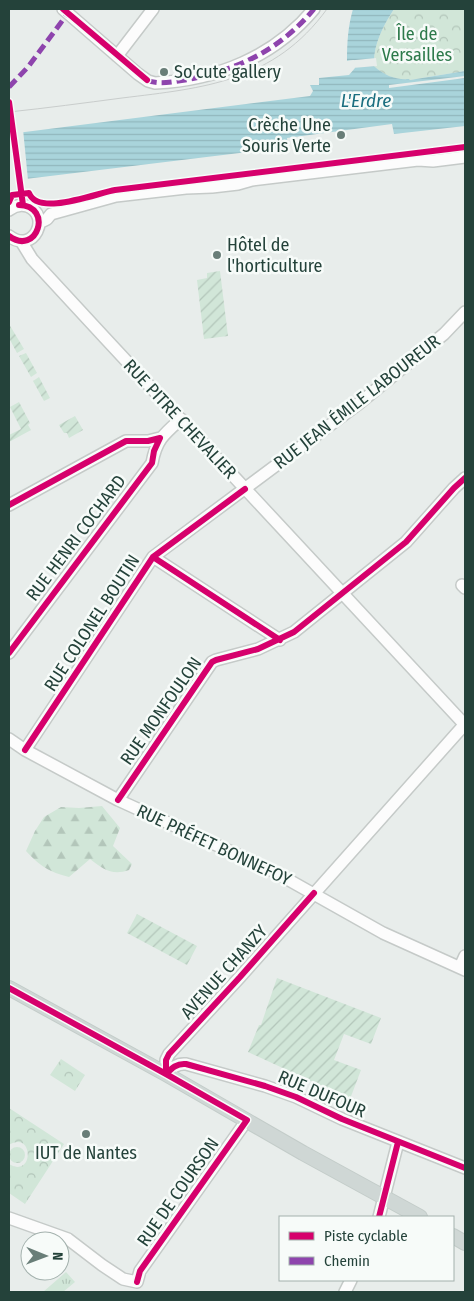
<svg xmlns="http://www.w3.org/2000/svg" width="474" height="1301" viewBox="0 0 474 1301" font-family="'Fira Sans Condensed',sans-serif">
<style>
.grass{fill:url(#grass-tufts)}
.forest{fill:url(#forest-firs)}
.park{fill:url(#park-crowns)}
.garden{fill:url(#garden-furrows)}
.water{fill:url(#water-rules)}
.pier{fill:#e8edeb}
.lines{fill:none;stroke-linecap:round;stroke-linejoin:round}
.minor-casing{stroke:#c5cac8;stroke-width:14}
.major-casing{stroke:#c3ccc9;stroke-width:16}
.minor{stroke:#fcfcfc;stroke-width:11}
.major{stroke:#cfd7d5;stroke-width:14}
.tram{stroke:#c9cdcc;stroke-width:1}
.quiet{stroke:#8e44ad;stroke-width:5;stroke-dasharray:10 5;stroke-linecap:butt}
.cycleway-casing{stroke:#f7fbf9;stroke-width:9}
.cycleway{stroke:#d6006c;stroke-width:6}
.poi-dot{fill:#697e78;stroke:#f7fbf9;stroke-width:2}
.labels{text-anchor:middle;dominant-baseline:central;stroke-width:5;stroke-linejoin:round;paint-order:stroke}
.park-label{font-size:18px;fill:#2d7a4b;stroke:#f7fbf9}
.poi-label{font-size:18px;fill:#24423a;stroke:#f7fbf9;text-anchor:start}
.street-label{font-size:18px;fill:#24423a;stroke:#f7fbf9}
.water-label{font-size:19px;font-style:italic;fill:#1c6f80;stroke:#f7fbf9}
</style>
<defs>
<pattern id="grass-tufts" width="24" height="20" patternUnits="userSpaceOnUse" patternTransform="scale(1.25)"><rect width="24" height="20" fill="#d1e6d8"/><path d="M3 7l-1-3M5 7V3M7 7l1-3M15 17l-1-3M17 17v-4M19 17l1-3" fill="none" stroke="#b3c6ba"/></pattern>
<pattern id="forest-firs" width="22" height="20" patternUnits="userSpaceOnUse" patternTransform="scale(1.25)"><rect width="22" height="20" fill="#d1e6d8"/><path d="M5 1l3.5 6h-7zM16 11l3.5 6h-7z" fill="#b3c6ba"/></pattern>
<pattern id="park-crowns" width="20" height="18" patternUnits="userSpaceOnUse" patternTransform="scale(1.25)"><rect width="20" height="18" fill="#d1e6d8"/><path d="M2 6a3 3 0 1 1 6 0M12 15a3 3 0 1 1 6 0" fill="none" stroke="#b3c6ba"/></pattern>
<pattern id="garden-furrows" width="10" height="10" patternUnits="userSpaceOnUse" patternTransform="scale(1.25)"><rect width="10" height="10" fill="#d1e6d8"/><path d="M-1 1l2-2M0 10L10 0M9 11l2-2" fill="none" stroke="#b3c6ba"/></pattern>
<pattern id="water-rules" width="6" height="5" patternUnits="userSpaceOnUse" patternTransform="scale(1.25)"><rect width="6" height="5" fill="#a9d4db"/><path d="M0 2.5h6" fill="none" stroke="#91b7bd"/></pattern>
</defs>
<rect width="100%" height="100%" fill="#e8edeb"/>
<path class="grass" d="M66 1272 75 1282 63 1292H43Z"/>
<path class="forest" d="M102 806 120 828 113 846 132 864 129 870C112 876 103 869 90 859L69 877C49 872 40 866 26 851L35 831 44 817 61 807 79 808Z"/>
<path class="park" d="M394 9H465V71L410 80 409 79C395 80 385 76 374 66 373 45 383 26 394 9Z
M61 1059 85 1075 75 1091 50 1075Z
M9 1108 64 1144 25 1204 9 1193V1164C34 1179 34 1130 9 1145Z
M9 1155a8 8 0 1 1 16 0a8 8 0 1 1-16 0Z"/>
<path class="garden" d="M220 271 228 336 204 339 197 280 207 278V273Z
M9 324 24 349 17 353 9 338Z
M26 353 37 373 31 377 19 356Z
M39 377 50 398 44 401 33 381Z
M19 402 30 423 28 425 31 430 9 442V435L21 429 10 407Z
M75 416 83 430 69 438 67 433H64L59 425Z
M137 914 197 946 187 965 127 933Z
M277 978 381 1018 371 1044 344 1034 334 1060 361 1070 350 1099 248 1052 259 1025H261Z"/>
<path class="water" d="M353 9H394C383 26 373 45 374 66 385 76 396 80 409 79L410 80 465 71V126L394 134 392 124 287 138 288 147 9 181V134L310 96 313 91 310 85H319V78L349 75 355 68 354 60 347 61C347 43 348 26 353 9Z"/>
<path class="pier" d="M376 58 377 66 352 68V63H347L345 61Z
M465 76V78L389 88V85Z
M23 129 28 180 9 184V132Z"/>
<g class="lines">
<defs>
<path id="minor" d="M63 9 138 74 148 81 155 83C217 80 274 57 314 9
M117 56 153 9
M9 210C14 206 20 204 27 206 52 215 34 255 9 236
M39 223 47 219 51 214 116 196 186 188 212 187 238 184 252 180 418 160 433 161 465 157
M21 241 32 259 105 338 465 725
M9 505 126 441H148L160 438
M153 557 280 640
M462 585 465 588
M9 653 152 463C156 440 164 434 181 419
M9 739 25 750 118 800 271 870 383 933 465 970
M25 750 153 557 357 405 444 334 465 312
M118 800 212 662 216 660 258 649 294 632 406 542 454 488 465 478
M460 967 465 956
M166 1074V1060L169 1054 240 977 465 724
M166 1074C172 1068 177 1063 186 1064L265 1086 296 1097 342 1119 465 1168
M379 1217 398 1142
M9 1218 68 1239 102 1265 123 1279 137 1282 140 1271 247 1120
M345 1292 351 1280"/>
<path id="major" d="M9 988 166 1074 303 1153 420 1217
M453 1236 465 1243"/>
</defs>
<use href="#minor" class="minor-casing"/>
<use href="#major" class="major-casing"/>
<use href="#minor" class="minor"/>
<use href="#major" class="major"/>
<path class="tram" d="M9 112C47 108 84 103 122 98 204 88 274 82 327 9"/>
<path class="quiet" d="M147 80C158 85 172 82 185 80 237 70 279 51 314 9
M9 87 28 67 68 13"/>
<defs>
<path id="cycleway" d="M63 9 147 80
M9 102 23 205
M9 202 12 195 29 193C38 217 97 193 115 190L465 147
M9 236C37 257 54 206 19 205
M9 505 126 441H148L160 438
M153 557 280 640
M9 653 152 463 154 451 160 438
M25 750 153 557 245 489
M118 800 212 662 216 660 258 649 294 632 406 542 454 488 465 478
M9 988 166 1074 247 1120 140 1271 137 1282
M166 1074C172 1068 177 1063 186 1064L265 1086 296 1097 342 1119 465 1168
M166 1074V1060L169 1054 240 977 314 893
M379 1217 398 1142"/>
</defs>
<use href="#cycleway" class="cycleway-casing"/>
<use href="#cycleway" class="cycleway"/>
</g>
<g class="poi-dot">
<circle cx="164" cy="72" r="5"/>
<circle cx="341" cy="135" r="5"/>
<circle cx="217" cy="255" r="5"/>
<circle cx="86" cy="1134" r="5"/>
</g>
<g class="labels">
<g class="park-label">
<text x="417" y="34">Île de<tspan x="417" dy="21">Versailles</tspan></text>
</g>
<g class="poi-label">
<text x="174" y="72">So'cute gallery</text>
<text x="331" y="125" text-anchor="end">Crèche Une<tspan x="331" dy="21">Souris Verte</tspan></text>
<text x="227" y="245">Hôtel de<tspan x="227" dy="21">l'horticulture</tspan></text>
<text x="86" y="1153" text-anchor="middle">IUT de Nantes</text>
</g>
<g class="street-label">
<text transform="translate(357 402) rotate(-38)">RUE JEAN ÉMILE LABOUREUR</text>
<text transform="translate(180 419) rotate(47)">RUE PITRE CHEVALIER</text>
<text transform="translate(76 538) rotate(-53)">RUE HENRI COCHARD</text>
<text transform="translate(92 623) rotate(-57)">RUE COLONEL BOUTIN</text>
<text transform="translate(161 711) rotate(-55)">RUE MONFOULON</text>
<text transform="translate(214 845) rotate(25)">RUE PRÉFET BONNEFOY</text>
<text transform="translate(224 972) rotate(-48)">AVENUE CHANZY</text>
<text transform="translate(322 1094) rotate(23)">RUE DUFOUR</text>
<text transform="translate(178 1192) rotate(-55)">RUE DE COURSON</text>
</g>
<g class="water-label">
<text x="366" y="100">L'Erdre</text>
</g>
</g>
<rect width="474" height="1301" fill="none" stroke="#24423a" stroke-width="20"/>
<rect x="279" y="1216" width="175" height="65" fill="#f7fbf9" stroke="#a3b1ad"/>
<rect x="289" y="1232" width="25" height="8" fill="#d6006c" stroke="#a3b1ad"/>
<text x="324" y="1241" font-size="15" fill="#24423a">Piste cyclable</text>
<rect x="289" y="1257" width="25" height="8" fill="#8e44ad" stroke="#a3b1ad"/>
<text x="324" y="1266" font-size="15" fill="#24423a">Chemin</text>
<g transform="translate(45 1256) rotate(91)"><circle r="24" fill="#f7fbf9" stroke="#a3b1ad"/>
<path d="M0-4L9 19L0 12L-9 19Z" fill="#697e78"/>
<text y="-8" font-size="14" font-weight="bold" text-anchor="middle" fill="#24423a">N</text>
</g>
</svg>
